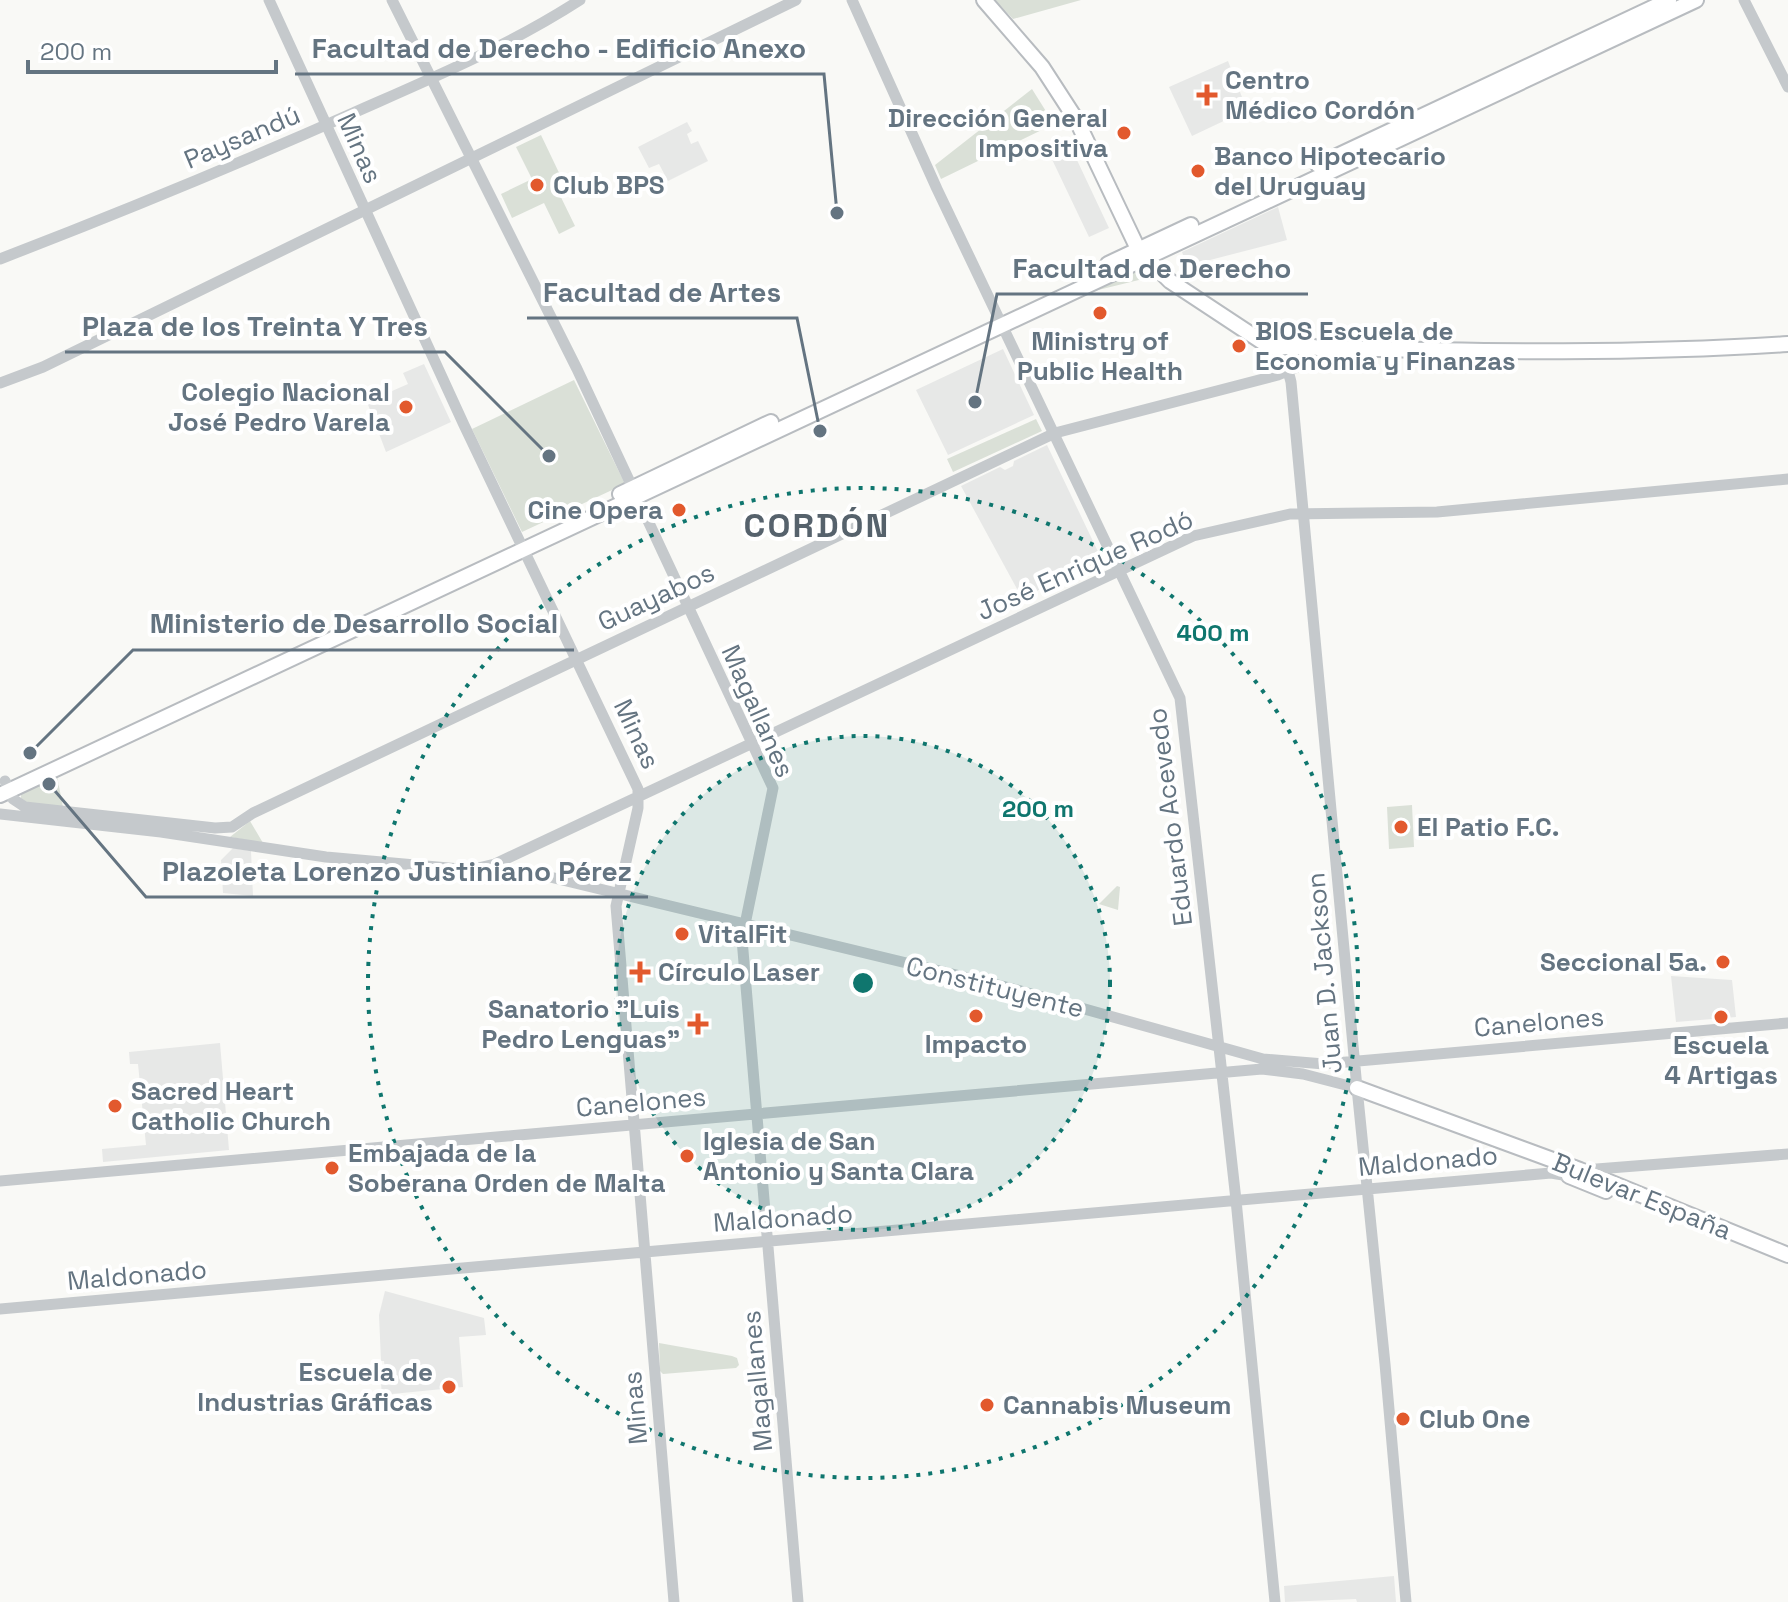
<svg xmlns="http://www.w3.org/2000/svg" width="1788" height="1602" viewBox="0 0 1788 1602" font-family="'Space Grotesk',sans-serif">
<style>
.built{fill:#e7e8e7}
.green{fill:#dae0d7}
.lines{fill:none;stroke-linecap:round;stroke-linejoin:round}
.major-casing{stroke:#b8bcc0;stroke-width:18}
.minor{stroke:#c5c9cc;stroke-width:11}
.major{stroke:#fff;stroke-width:14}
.ring{fill:none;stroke:#0f766e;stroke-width:4;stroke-dasharray:4 8}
.poi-dot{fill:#e2592d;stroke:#fff;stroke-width:3}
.labels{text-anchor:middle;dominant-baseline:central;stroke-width:8;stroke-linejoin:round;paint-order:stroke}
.poi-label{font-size:26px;font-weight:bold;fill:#647481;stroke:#fff;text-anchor:start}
.street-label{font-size:26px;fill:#647481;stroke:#fff}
.district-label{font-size:34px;font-weight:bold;letter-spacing:2px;fill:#56626c;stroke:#fff}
.centre{fill:#0f766e;stroke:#fff;stroke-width:4}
.ring-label{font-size:24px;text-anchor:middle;font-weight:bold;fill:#0f766e;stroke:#fff;stroke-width:8;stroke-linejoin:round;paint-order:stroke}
.leader{fill:none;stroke:#647481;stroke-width:3}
.callout-dot{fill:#647481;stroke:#fff;stroke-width:3}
.callout-label{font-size:28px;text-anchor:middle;font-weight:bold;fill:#647481;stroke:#fff;stroke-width:8;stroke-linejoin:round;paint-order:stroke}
</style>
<rect width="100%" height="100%" fill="#f9f9f6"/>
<path class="built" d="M1228 61 1247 110 1192 136 1169 87Z
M687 122 692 131 687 134 691 144 698 141 708 161 668 181 659 164 649 168 638 147Z
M1068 141 1109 228 1089 237 1048 151Z
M1278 207 1287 240 1187 266 1182 252Z
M1003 349 1034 415 948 455 916 390Z
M424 364 451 422 386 452 367 402 408 384 403 373Z
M1047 445 1102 560 1022 598 961 486 1000 467 1005 470 1013 466 1014 461Z
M233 848 251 851 253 896 223 893 221 860Z
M1671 976 1732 980 1736 1017 1676 1022Z
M220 1043 229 1150 103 1162 102 1149 146 1145 138 1064H130L129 1052Z
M385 1291 484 1318 486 1335 459 1337 463 1387 382 1395 380 1372 385 1371 384 1361H381L379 1315Z
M1394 1576 1396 1602H1357L1356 1599 1285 1602 1284 1586Z"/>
<path class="green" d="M995 0H1081L1013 19Z
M1032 89 1054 124 941 179 935 165Z
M541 135 562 179 554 183 575 226 559 234 544 203 512 218 501 194 532 179 516 147Z
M1143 266 1151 277 1086 293Z
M574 380 625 484 522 532 472 429Z
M1036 419 1042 431 953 472 947 459Z
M57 776 63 807 29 804 21 798V793Z
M1412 805 1414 847 1389 849 1387 807Z
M250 821 263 843 230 837Z
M1117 886 1120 887 1118 910 1099 904Z
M659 1343 732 1356 737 1358 739 1365 736 1368 663 1374 660 1371Z"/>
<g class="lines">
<defs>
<path id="major" d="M984 0 1042 67 1077 121 1138 249 1170 281 1270 347H1314L1325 350 1338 348C1488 352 1638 354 1788 344
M1318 165 1669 0
M1108 264 1191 225
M620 494 771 422
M0 795 1696 0
M1357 1088 1580 1170 1788 1255
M1569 1176 1606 1191"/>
</defs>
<use href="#major" class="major-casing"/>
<path class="minor" d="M269 0 464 425 638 789V808L616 906 674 1602
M392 0 577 369 773 788 742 939 798 1602
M852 0 937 189 1180 698 1236 1200 1275 1602
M1744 0 1788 87
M0 259C119 213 236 165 353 113 430 79 509 46 580 0
M1270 347 1286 363 1291 382 1357 1088 1385 1364 1406 1602
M0 383 43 367 796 0
M5 781 13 799 25 807 215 828 232 827 253 813 1055 433 1278 375 1319 358 1325 350
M0 814 161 832 326 857 550 877 1006 987 1263 1059 1324 1064 1788 1023
M478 868 495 864 1193 536 1290 514 1437 512 1788 479
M1584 1170 1788 1154
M0 1181 1262 1069 1303 1074 1357 1088
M0 1309C517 1264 1034 1216 1551 1173L1569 1176"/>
<use href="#major" class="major"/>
</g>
<circle cx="863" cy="983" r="247" fill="#0f766e" fill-opacity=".12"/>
<g class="ring">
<circle cx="863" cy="983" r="247"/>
<circle cx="863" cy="983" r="495"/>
</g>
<g class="poi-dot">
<path d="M1203 83h8v8h8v8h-8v8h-8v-8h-8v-8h8z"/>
<circle cx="1124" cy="133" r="8"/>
<circle cx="1198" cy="171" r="8"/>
<circle cx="537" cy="185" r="8"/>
<circle cx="1100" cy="313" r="8"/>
<circle cx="1239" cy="346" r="8"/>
<circle cx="406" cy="407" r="8"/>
<circle cx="679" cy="510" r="8"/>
<circle cx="1401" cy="827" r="8"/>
<circle cx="682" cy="934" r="8"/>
<circle cx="1723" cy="962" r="8"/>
<path d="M636 960h8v8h8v8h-8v8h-8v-8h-8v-8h8z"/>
<circle cx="976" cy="1016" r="8"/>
<circle cx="1721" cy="1017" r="8"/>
<path d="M694 1012h8v8h8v8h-8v8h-8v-8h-8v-8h8z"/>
<circle cx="115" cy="1106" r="8"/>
<circle cx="687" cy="1156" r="8"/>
<circle cx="332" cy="1168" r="8"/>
<circle cx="449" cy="1387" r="8"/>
<circle cx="987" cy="1405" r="8"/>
<circle cx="1403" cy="1419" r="8"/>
</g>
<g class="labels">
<g class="poi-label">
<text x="1225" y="80">Centro<tspan x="1225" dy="30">Médico Cordón</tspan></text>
<text x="1108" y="118" text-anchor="end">Dirección General<tspan x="1108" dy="30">Impositiva</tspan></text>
<text x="1214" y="156">Banco Hipotecario<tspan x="1214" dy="30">del Uruguay</tspan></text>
<text x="553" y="185">Club BPS</text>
<text x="1255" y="331">BIOS Escuela de<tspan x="1255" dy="30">Economia y Finanzas</tspan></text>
<text x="1100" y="341" text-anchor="middle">Ministry of<tspan x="1100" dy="30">Public Health</tspan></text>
<text x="390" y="392" text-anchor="end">Colegio Nacional<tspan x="390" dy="30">José Pedro Varela</tspan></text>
<text x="663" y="510" text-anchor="end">Cine Opera</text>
<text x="1417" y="827">El Patio F.C.</text>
<text x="698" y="934">VitalFit</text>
<text x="1707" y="962" text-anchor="end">Seccional 5a.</text>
<text x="658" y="972">Círculo Laser</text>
<text x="680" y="1009" text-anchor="end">Sanatorio "Luis<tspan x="680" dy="30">Pedro Lenguas"</tspan></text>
<text x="976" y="1044" text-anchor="middle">Impacto</text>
<text x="1721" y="1045" text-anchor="middle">Escuela<tspan x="1721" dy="30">4 Artigas</tspan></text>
<text x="131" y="1091">Sacred Heart<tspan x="131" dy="30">Catholic Church</tspan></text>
<text x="703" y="1141">Iglesia de San<tspan x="703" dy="30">Antonio y Santa Clara</tspan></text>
<text x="348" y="1153">Embajada de la<tspan x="348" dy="30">Soberana Orden de Malta</tspan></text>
<text x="433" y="1372" text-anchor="end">Escuela de<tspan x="433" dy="30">Industrias Gráficas</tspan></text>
<text x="1003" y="1405">Cannabis Museum</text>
<text x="1419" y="1419">Club One</text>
</g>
<g class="street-label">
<text transform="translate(242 137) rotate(-23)">Paysandú</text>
<text transform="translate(360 148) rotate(66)">Minas</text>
<text transform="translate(1085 565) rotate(-24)">José Enrique Rodó</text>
<text transform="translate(656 597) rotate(-25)">Guayabos</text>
<text transform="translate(758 711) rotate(66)">Magallanes</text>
<text transform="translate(637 734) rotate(65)">Minas</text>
<text transform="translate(1170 817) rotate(-97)">Eduardo Acevedo</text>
<text transform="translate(1324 973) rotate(-95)">Juan D. Jackson</text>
<text transform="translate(995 987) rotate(14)">Constituyente</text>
<text transform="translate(1539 1022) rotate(-5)">Canelones</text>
<text transform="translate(641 1102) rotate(-5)">Canelones</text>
<text transform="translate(1428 1161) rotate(-5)">Maldonado</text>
<text transform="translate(1642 1196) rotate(22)">Bulevar España</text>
<text transform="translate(783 1218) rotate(-4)">Maldonado</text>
<text transform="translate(137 1275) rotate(-5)">Maldonado</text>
<text transform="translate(757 1381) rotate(-95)">Magallanes</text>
<text transform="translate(635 1408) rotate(-95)">Minas</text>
</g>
<g class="district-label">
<text x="817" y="525">CORDÓN</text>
</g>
</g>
<circle cx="863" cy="983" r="12" class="centre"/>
<g class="ring-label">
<text x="1213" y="641">400 m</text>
<text x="1038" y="817">200 m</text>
</g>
<path class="leader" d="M837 213L824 74H295M975 402L997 294H1308M820 431L797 318H527M549 456L445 352H65M30 753L133 650H574M49 784L146 897H648"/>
<g class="callout-dot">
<circle cx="837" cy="213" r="8"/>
<circle cx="975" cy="402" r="8"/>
<circle cx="820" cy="431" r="8"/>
<circle cx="549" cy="456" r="8"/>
<circle cx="30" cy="753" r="8"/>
<circle cx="49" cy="784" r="8"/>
</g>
<g class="callout-label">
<text x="559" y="58">Facultad de Derecho - Edificio Anexo</text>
<text x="1152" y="278">Facultad de Derecho</text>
<text x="662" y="302">Facultad de Artes</text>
<text x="255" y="336">Plaza de los Treinta Y Tres</text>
<text x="354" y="633">Ministerio de Desarrollo Social</text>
<text x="397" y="881">Plazoleta Lorenzo Justiniano Pérez</text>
</g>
<path d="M28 60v12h248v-12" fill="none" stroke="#647481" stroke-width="4"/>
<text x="40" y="60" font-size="24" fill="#647481" stroke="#ffffff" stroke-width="6" paint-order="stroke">200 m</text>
</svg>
